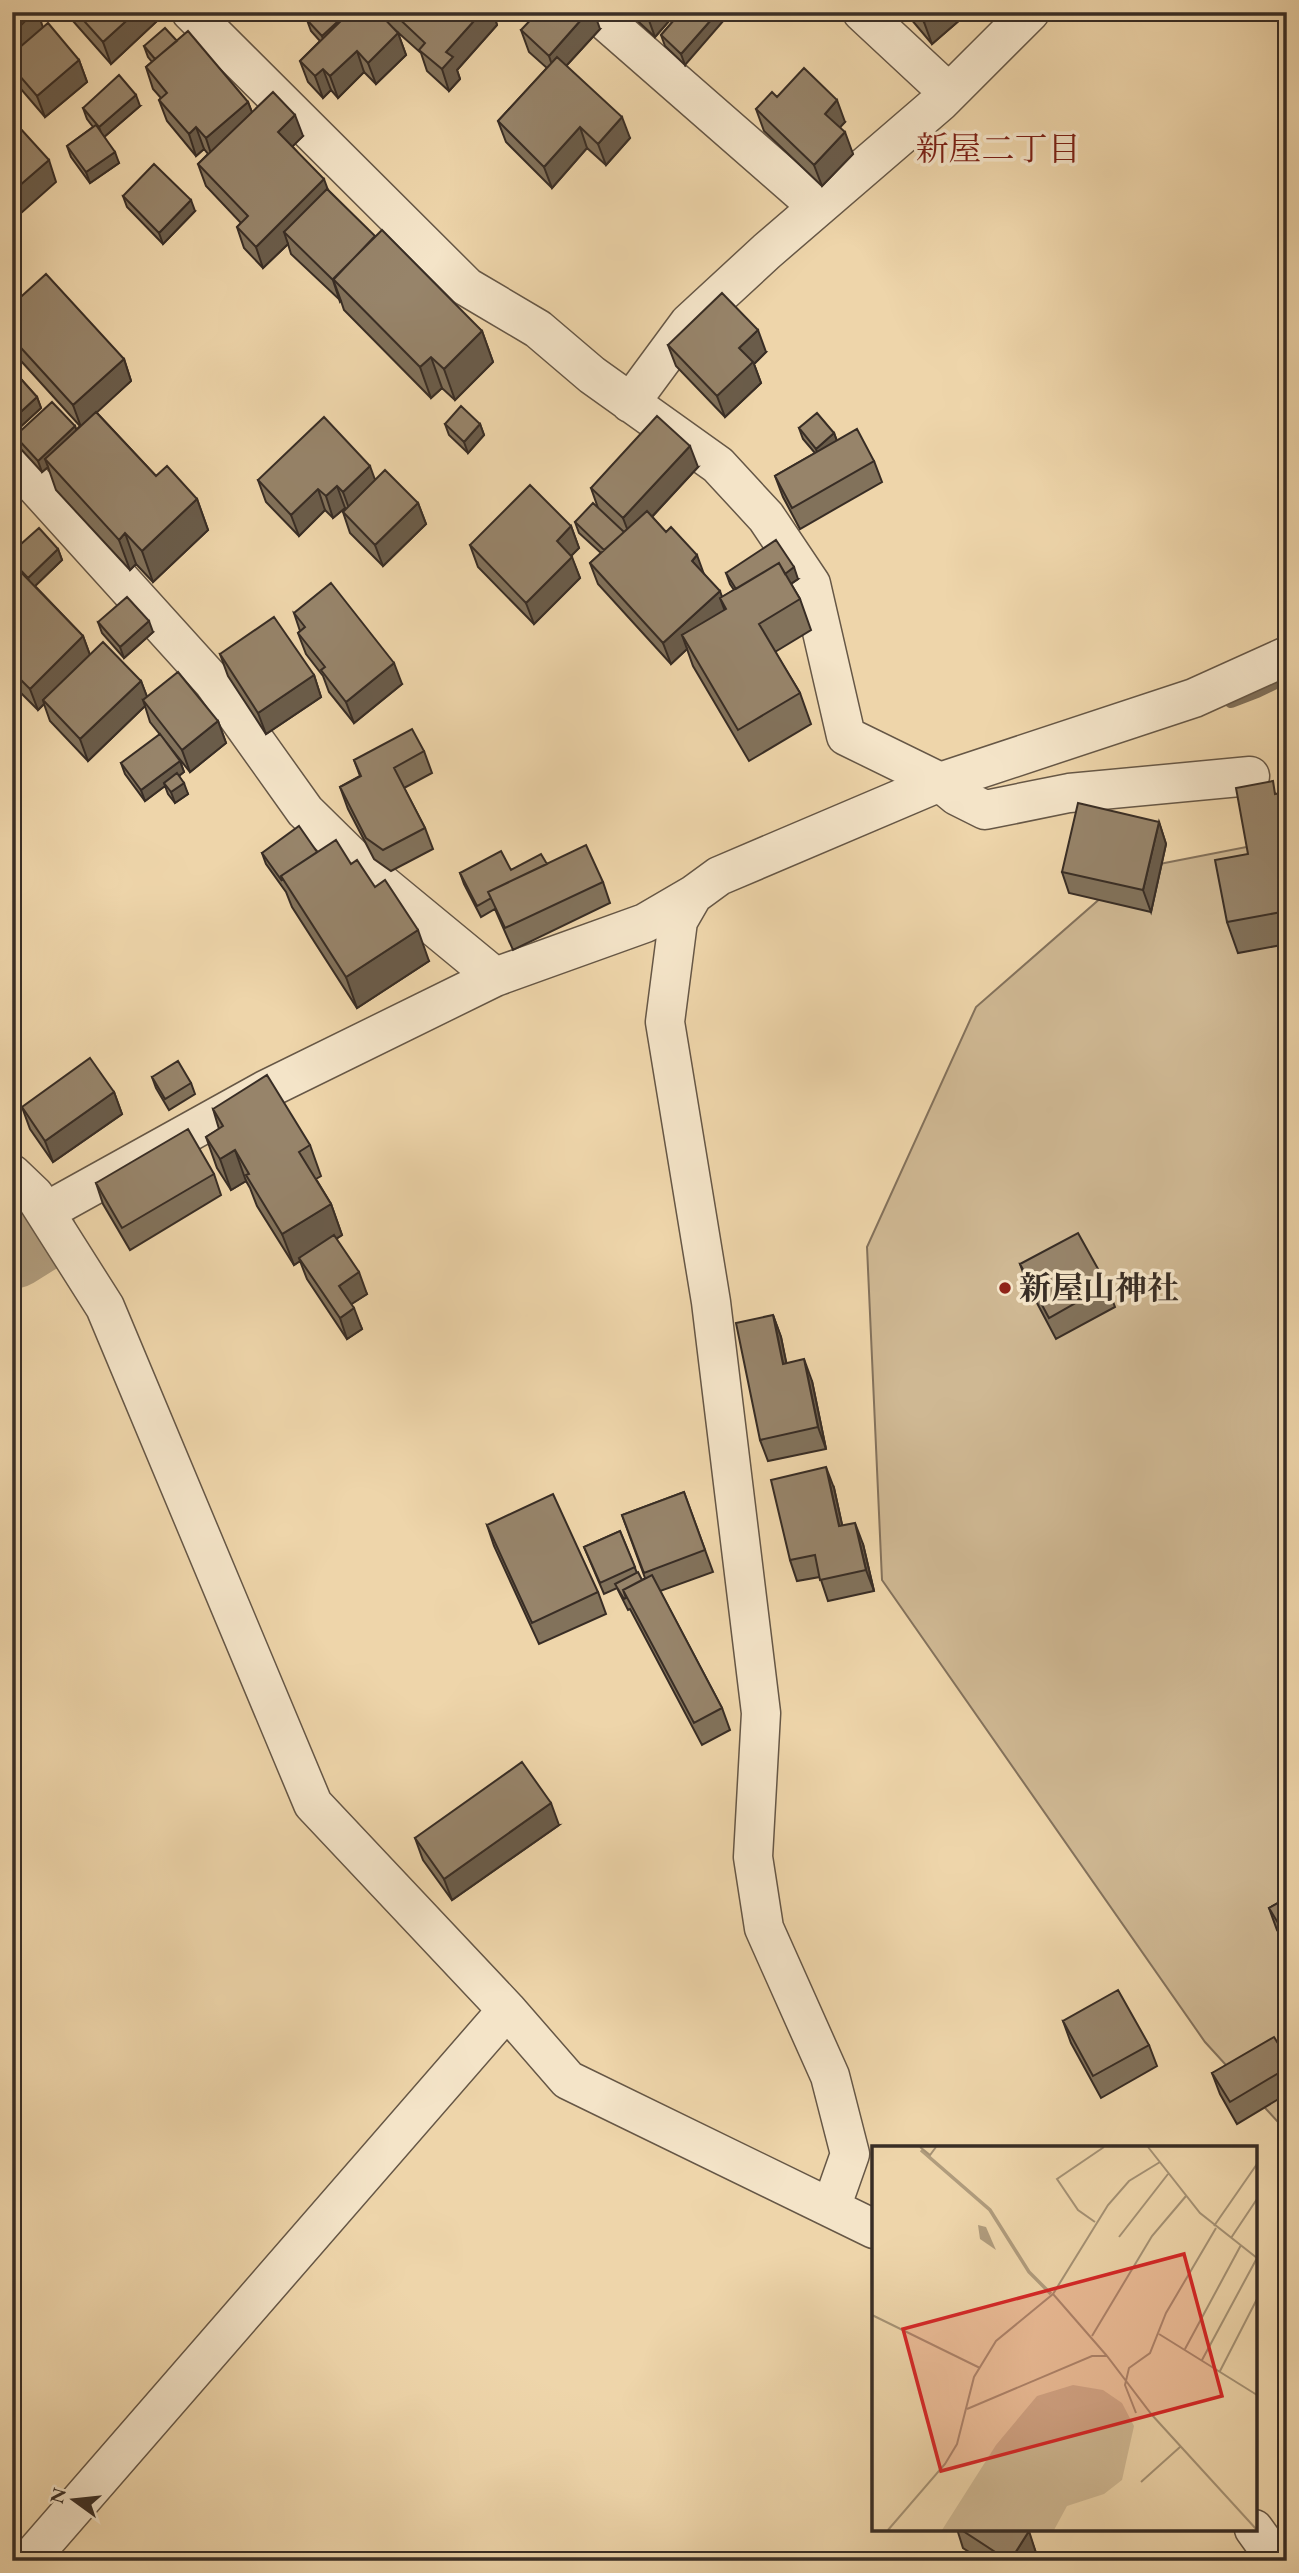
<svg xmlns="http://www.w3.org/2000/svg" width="1299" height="2573" viewBox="0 0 1299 2573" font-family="'EB Garamond','Noto Serif JP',serif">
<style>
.green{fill:#cfb893;stroke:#84725c;stroke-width:2}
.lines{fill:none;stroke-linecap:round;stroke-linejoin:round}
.stream{stroke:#80705a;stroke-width:14}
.river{stroke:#b09c7d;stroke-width:82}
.minor-casing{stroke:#665746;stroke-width:41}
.minor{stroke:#f4e4c8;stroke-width:38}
.wall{fill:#82725b;stroke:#382d25;stroke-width:2}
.shaded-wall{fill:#6a5c4a;stroke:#382d25;stroke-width:2}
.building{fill:#97846a;stroke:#382d25;stroke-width:2}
.poi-dot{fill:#8f2418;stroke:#f4e4c8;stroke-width:2.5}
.labels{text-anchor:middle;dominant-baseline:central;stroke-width:7;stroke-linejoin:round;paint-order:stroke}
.poi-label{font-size:32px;font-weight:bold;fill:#382d25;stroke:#f4e4c8;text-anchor:start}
.neighbourhood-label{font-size:33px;fill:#7a1f14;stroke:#f4e4c8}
.inset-river{fill:none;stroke:#b09c7d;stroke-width:3.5}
.inset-road{fill:none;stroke:#a59275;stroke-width:2}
.view{fill:#d62828;fill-opacity:0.15;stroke:#d62828;stroke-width:3.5}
.inset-edge{fill:none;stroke:#382d25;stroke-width:3.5}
</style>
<rect width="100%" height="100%" fill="#eed5aa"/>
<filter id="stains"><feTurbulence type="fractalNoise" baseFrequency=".00286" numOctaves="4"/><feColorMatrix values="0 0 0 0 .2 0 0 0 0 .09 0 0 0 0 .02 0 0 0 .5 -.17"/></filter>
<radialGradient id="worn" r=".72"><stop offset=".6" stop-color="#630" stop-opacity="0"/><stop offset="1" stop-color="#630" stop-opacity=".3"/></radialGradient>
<path class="green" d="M1287 839V2132L1205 2042 882 1580 867 1247 976 1007 1134 869Z"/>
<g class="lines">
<path class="stream" d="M1231 701 1257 691 1286 677"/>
<path class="river" d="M12 1248 36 1233"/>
<defs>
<path id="minor" d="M191 12 467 287 538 329 592 375 718 465 766 517 811 584 846 736 940 782 957 796 985 810 1069 793 1250 776
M595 12 818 207
M862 12 949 93
M630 403 689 323 767 251 940 102 1030 12
M12 460 213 682 305 811 364 869 495 977
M12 1174 34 1195 105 1307 313 1804 507 2010 568 2080 874 2229
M45 1212 265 1090 495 977 645 923 693 895
M831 2208 850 2154 830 2076 764 1928 753 1857 761 1713 711 1302 665 1022 678 921 693 895 719 876 940 782 1194 698 1287 656
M1254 2529 1277 2561
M28 2561 507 2010"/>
</defs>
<use href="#minor" class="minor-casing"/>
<use href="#minor" class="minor"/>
</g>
<path class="wall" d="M65 12H154L157 21 111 64Z
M382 12H493L497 25 457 70 460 79 449 91 427 71 421 53 393 28 398 33 406 55 376 84 364 72 338 98 331 90 323 98 308 82 300 61 320 41 311 31 307 20 384 18Z
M628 12H677L655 37Z
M681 12 685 65 665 46 661 35Z
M905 12H969L932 44Z
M43 27 79 60 87 82 45 117 14 81 12 77V67Z
M600 29 566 66 630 138 606 165 587 148 552 188 506 142 498 121 547 68 529 52 521 30Z
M177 41 248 102 252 112 303 136 292 146 329 191 375 237 482 331 493 362 455 400 442 388 431 398 344 310 341 301 291 254 288 244 263 268 244 248 237 227 241 223 206 186 198 164 208 154 204 149 196 156 167 121 159 100 161 98 153 89 146 67 152 62 148 57 144 46Z
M777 97 845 122 840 127 853 154 822 186 764 131 756 109Z
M140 106 104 137 119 163 90 183 71 157 67 146 93 127 87 119 83 108Z
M123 196 195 211 163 244 127 207Z
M12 305 124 359 131 381 96 412 156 476 197 499 208 530 153 582 136 564 130 570 56 490 48 467 42 472 19 447 15 436 75 426 76 430 80 426 12 351Z
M668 345 766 352 754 364 761 383 725 417 676 366Z
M12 369 37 397 41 408 17 430 12 425Z
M445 424H480L484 435 468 453 449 435Z
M799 428 834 433 837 441 874 461 882 482 800 529 783 497 775 476 815 453 803 439Z
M698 467 652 517 704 574 722 597 734 590 730 584 726 573 798 579 791 584 800 599 811 630 775 652 800 693 811 724 749 761 693 666 687 649 671 664 598 584 590 563 601 553 579 533 575 522 598 508 591 488Z
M375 479 418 503 426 524 383 566 350 533 343 512 346 509 345 508 333 518 325 510 299 536 266 502 258 480Z
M571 526 579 548 571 556 580 578 534 624 478 567 470 545Z
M58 549 62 560 35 586 83 636 90 655 141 681 147 697 218 721 226 743 190 772 150 722 145 706 88 761 50 721 44 704 38 710 12 684V552Z
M294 613 402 684 354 723 329 692 323 676 306 654 298 633 300 631Z
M98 622 153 632 124 658 102 633Z
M220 654 314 675 321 697 266 734 228 676Z
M424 751 432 773 404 788 425 828 433 849 391 871 374 859 348 809 340 787 360 776 354 760Z
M180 761 184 772 179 776 188 794 175 803 168 794 165 786 145 801 125 774 121 763Z
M1287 792V944L1238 953 1227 922 1248 854 1277 794Z
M1159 822 1166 844 1151 912 1069 893 1062 872Z
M317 852 351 864 375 887 429 961 357 1008 292 907 286 892 266 864 262 853Z
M547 864 603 882 610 903 513 950 495 909 481 917 464 884 460 873 511 870Z
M152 1077 191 1083 195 1094 169 1110 156 1088Z
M114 1092 122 1114 53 1162 30 1129 22 1107Z
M213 1109 310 1145 321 1176 316 1179 331 1204 342 1235 336 1239 367 1294 351 1304 362 1329 347 1339 307 1279 300 1261 294 1265 257 1206 250 1188 246 1181 231 1190 217 1168 206 1137 219 1129Z
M214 1174 221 1195 130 1250 103 1204 96 1183Z
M1020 1264 1107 1285 1115 1307 1056 1339 1028 1286Z
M773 1315 781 1337 786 1363 812 1381 826 1449 768 1461 760 1440Z
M834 1488 842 1525 863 1544 874 1591 828 1601 820 1577 797 1581 790 1560Z
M684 1492 713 1572 660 1591 722 1708 730 1730 702 1745 630 1609 628 1610 617 1588 604 1594 584 1547 620 1531 637 1573 642 1580 645 1578 622 1515Z
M487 1525 598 1592 606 1614 539 1644 494 1546Z
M559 1825 452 1900 423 1860 415 1838Z
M1287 1898V1946L1277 1930 1269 1908Z
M1063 2021 1149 2045 1157 2066 1101 2098 1071 2043Z
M1287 2058V2094L1237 2124 1220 2094 1212 2073Z
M957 2529H1029L1028 2531 1036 2553 1031 2561H983L963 2548Z"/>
<path class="shaded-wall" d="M34 12H38L44 31 12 63V34Z
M136 12H154L157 21 111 64 103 42Z
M348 12H350L326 47 322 36Z
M482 12H493L497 25 457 70 460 79 449 91 442 69 446 52Z
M588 12H594L600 29 556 77 549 56Z
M646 12H677L655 37Z
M718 12H731L685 65 681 54Z
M936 12H969L932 44 924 22Z
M398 33 406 55 376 84 368 63Z
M357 51 364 72 338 98 330 76Z
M79 60 87 82 45 117 37 96Z
M323 69 331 90 323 98 315 76Z
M136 95 140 106 103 138 99 127Z
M837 100 845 122 833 135 825 114Z
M248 102 256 123 213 160 206 138Z
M295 115 303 136 286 153 278 132Z
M622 117 630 138 606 165 598 144Z
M196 127 204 149 196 156 189 134Z
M580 127 587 148 552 188 544 167Z
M845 132 853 154 822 186 814 165Z
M115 152 119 163 90 183 86 172Z
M49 160 56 182 12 221V192Z
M324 179 332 201 284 232 288 244 263 268 256 247Z
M191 200 195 211 163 244 159 233Z
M333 279 341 301 340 302 333 280Z
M758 330 766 352 754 364 761 383 725 417 717 396 739 348Z
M482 331 493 362 455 400 444 369Z
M431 357 442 388 431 398 420 367Z
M124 359 131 381 81 427 73 405Z
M37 397 41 408 17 430 13 419Z
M480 424 484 435 468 453 464 442Z
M75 426 79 438 45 459 48 467 42 472 38 461Z
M834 433 838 444 820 460 816 449Z
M690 446 698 467 631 539 623 518Z
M370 466 378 488 351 514 343 492Z
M337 486 345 508 333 518 326 496Z
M318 489 325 510 299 536 291 515Z
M197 499 208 530 153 582 142 551Z
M418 503 426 524 383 566 375 545Z
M571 526 579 548 565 562 557 541Z
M125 533 136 564 130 570 119 540Z
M58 549 62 560 32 589 28 578Z
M697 555 705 577 692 561Z
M572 557 580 578 534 624 526 603Z
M794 567 798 579 748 612 744 601Z
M720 591 726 608 720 598 726 614 682 635 687 649 671 664 663 643Z
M149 621 153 632 124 658 120 647Z
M83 636 91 658 43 700 44 704 38 710 30 689Z
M394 663 402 684 354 723 346 702Z
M314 675 321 697 266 734 258 713Z
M141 681 149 702 143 700 145 706 88 761 80 739Z
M218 721 226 743 190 772 182 750Z
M180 761 184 772 166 785 164 783 165 786 145 801 141 790Z
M184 783 188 794 175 803 171 792Z
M1159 822 1166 844 1151 912 1143 890Z
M418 930 429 961 357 1008 346 977Z
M114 1092 122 1114 53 1162 45 1141Z
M235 1150 246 1181 231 1190 220 1159Z
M331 1204 342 1235 301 1261 299 1258 300 1261 294 1265 282 1234Z
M359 1272 367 1294 347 1307 339 1286Z
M354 1308 362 1329 347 1339 340 1318Z
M773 1315 781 1337 791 1385 783 1364Z
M804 1359 812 1381 826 1449 818 1427Z
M826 1467 834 1488 847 1547 839 1526Z
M855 1523 863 1544 874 1591 866 1570Z
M551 1803 559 1825 452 1900 444 1879Z
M1029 2531 1036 2553 1031 2561H1010Z"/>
<path class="building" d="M12 12H34L12 34Z
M76 12H136L103 42Z
M315 12H348L322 36 307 20Z
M350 12H378L398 33 368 63 357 51 330 76 323 69 315 76 300 61Z
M392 12H482L446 52 453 57 442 69 419 50 425 43Z
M538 12H588L549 56 521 30Z
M681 12H718L681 54 661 35Z
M915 12H936L924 22Z
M48 23 79 60 37 96 12 67V54Z
M165 28 177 41 155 59 144 46Z
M188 31 248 102 206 138 196 127 189 134 159 100 167 93 146 67Z
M557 57 622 117 598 144 580 127 544 167 498 121Z
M804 68 837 100 825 114 845 132 814 165 756 109 772 92 777 97Z
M119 75 136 95 99 127 83 108Z
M273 92 295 115 278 132 324 179 256 247 237 227 248 216 198 164Z
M96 125 115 152 86 172 67 146Z
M19 127 49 160 12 192V131L13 132Z
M154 164 191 200 159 233 123 196Z
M327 189 375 236 333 280 284 232Z
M382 230 482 331 444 369 431 357 420 367 333 279Z
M46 274 124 359 73 405 12 338V305Z
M722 293 758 330 739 348 753 362 717 396 668 345Z
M12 369 37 397 13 419 12 418Z
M52 402 75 426 38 461 15 436Z
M461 406 480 424 464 442 445 424Z
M96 412 156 476 167 466 197 499 142 551 125 533 119 540 45 459Z
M817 413 834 433 816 449 799 428Z
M657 416 690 446 623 518 591 488Z
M324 417 370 466 343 492 337 486 326 496 318 489 291 515 258 480Z
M857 429 874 461 792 508 775 476Z
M385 470 418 503 375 545 343 512Z
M530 485 571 526 557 541 572 557 526 603 470 545Z
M593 503 624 532 604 550 575 522Z
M647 511 666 532 671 527 697 555 692 561 720 591 663 643 590 563Z
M39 528 58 549 28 578 12 561V552Z
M776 540 794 567 785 574 779 563 736 589 726 573Z
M12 563 83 636 30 689 12 671Z
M779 563 800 599 759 624 800 693 738 730 682 635 726 609 720 598Z
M331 583 394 663 346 702 321 670 325 667 298 633 305 627 294 613Z
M127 597 149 621 120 647 98 622Z
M274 617 314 675 258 713 220 654Z
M103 642 141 681 80 739 43 700Z
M178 672 218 721 182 750 143 700Z
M412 729 424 751 394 768 425 828 383 850 366 838 340 787 361 776 354 760Z
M160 734 180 761 141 790 121 763Z
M177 773 184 783 171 792 164 783Z
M1273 781 1275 794 1287 792V911L1227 922 1215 860 1248 854 1236 788Z
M1078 803 1159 822 1143 890 1062 872Z
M299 826 317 852 281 876 282 881 262 853Z
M336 840 351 864 357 860 375 887 385 880 418 930 346 977 281 876Z
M586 845 603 882 505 928 488 892Z
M501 851 511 870 541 854 547 864 488 892 491 898 477 906 460 873Z
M90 1058 114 1092 45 1141 22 1107Z
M178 1061 191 1083 165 1099 152 1077Z
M267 1075 310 1145 299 1152 331 1204 282 1234 246 1175 249 1174 235 1150 220 1159 206 1137 223 1126 213 1109Z
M188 1129 214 1174 122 1228 96 1183Z
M1078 1233 1107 1285 1049 1318 1020 1264Z
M334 1235 359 1272 339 1286 354 1308 340 1318 299 1258Z
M773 1315 783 1364 804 1359 818 1427 760 1440 736 1323Z
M826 1467 839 1526 855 1523 866 1570 820 1580 815 1555 790 1560 771 1480Z
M684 1492 705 1550 644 1573 622 1515Z
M553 1494 598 1592 532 1623 487 1525Z
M620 1531 635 1567 600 1583 584 1547Z
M638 1572 642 1580 623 1590 626 1598 624 1599 615 1584Z
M652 1575 722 1708 694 1723 623 1590Z
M522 1762 551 1803 444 1879 415 1838Z
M1287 1898V1938L1269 1908Z
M1118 1990 1149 2045 1093 2076 1063 2021Z
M1274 2037 1287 2058V2068L1230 2102 1212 2073Z
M960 2529H1025L1029 2531 1010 2561H1009Z"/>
<circle class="poi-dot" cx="1005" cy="1288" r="7"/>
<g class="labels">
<g class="poi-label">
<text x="1019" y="1288">新屋山神社</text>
</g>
<g class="neighbourhood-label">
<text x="998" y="148">新屋二丁目</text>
</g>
</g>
<g transform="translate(872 2146)">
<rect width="385" height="385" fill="#eed5aa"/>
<path d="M201 239 231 244 250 257 262 280 250 334 232 348 195 360 182 384H70L124 299 165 250Z" fill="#cfb893"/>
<path d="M106 79 114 81 124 104 108 93Z" fill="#b09c7d"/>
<path class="inset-river" d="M49 4 118 64 157 126 179 148"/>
<path class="inset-road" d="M48 1 58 9 64 1M276 1 328 67 385 112M223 76 206 64 185 33 232 1M342 80 385 18M247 91 296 28M359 92 385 53M181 148 235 210M0 169 108 222M287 188 385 249M220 190 280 90 314 50M313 203 369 99M330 214 385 112M348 225 385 153M95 263 220 210H235L280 269 385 384M264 267 253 239 257 222 278 207 294 167 344 82M269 336 308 301M16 384 73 318 85 298 102 231 124 195 181 148 236 59 257 35 288 16"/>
<path class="view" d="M312 108 350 250 69 325 31 183Z"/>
<rect width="385" height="385" class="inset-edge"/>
</g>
<rect width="1299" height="2573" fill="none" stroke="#eed5aa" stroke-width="42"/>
<rect x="14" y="14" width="1271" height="2545" fill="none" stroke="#382d25" stroke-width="3.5"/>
<rect x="21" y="21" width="1257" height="2531" fill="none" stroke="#382d25" stroke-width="2"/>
<g transform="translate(74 2500) rotate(285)" stroke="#f4e4c8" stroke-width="5" paint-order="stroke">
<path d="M0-5L12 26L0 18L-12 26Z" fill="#382d25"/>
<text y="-10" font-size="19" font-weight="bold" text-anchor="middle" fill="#382d25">N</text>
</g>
<rect width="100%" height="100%" filter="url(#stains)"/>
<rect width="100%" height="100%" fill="url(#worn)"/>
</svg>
